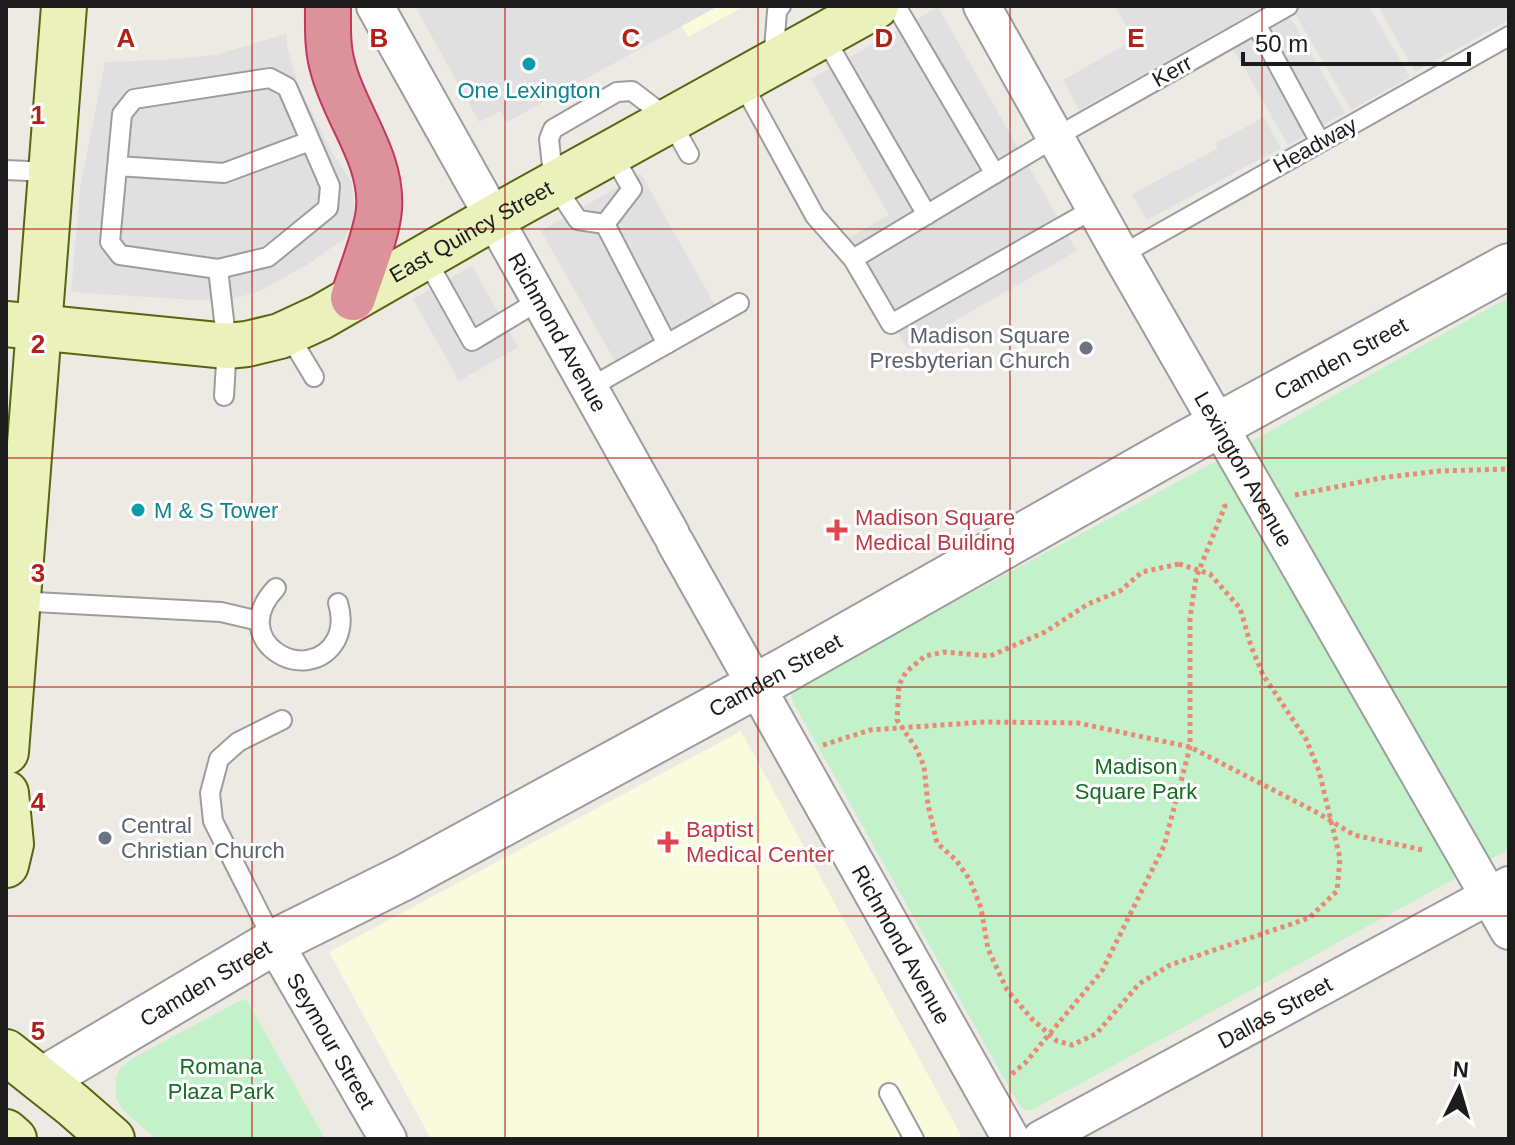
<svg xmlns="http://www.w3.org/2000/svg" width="1515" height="1145" viewBox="0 0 1515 1145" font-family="Arial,sans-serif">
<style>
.education{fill:#f9fbdd}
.park{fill:#c3f2ca}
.parking{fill:#e0e0e0}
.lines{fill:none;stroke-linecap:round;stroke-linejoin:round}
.service-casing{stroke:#9d9d9d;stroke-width:22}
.minor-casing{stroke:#9d9d9d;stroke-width:40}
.tertiary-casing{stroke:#9d9d9d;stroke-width:48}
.secondary-casing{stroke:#576510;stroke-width:48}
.motorway-casing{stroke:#c3375e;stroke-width:48}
.path{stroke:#e98a76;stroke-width:5;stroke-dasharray:4 4;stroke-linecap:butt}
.service{stroke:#fff;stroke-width:18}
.minor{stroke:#fff;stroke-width:36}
.tertiary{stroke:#fff;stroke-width:44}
.secondary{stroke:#ebf1bb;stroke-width:44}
.motorway{stroke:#dc929b;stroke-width:44}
.grid{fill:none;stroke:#b22016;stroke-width:2;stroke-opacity:0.55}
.culture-dot{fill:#0f9aa8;stroke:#fff;stroke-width:3}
.worship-dot{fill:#6b7280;stroke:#fff;stroke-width:3}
.health-dot{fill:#e0444e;stroke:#fff;stroke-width:3}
.labels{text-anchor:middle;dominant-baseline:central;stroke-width:6;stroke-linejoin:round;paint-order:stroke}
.street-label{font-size:22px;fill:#1c1c1c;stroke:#fff}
.culture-label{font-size:22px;fill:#0d838f;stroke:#fff}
.worship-label{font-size:22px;fill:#5b616d;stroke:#fff;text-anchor:end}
.health-label{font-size:22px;fill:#be3a42;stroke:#fff;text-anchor:start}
.park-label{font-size:22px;fill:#176d24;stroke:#fff}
.grid-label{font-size:26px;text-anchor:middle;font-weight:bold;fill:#b22016;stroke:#fff;stroke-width:6;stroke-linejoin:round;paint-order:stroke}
</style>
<rect width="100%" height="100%" fill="#eceae3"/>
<path class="education" d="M718 6H745L688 37 682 26Z
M741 731 963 1139H431L329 952Z"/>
<path class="park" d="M1509 297V849L1032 1110H1024L1019 1105 793 702 791 692 798 686 1235 451Z
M243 999 247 1001 250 1006 325 1139H156L122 1109 116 1098V1079L120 1068 135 1057Z"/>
<path class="parking" d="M415 6H718L507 122 500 111 479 122Z
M1115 6H1265L1079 110 1063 80 1134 40Z
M1299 6H1369L1410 77 1351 110 1293 10Z
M1378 6H1509V20L1415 72Z
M938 7 1077 251 907 348 845 240 889 215 811 79Z
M1288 13 1345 113 1288 145 1231 45Z
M286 34 288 50 298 85 333 154 352 182 354 207 352 223 345 238 310 263 260 291 232 299 194 300 71 292 80 189 105 62 162 60 216 55Z
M1264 117 1281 148 1147 220 1132 194 1217 149 1216 143Z
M641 174 716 307 616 363 541 231Z
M472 266 518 347 459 381 413 299Z"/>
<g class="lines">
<defs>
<path id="service" d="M896 6 995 174
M1256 24 1320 142
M823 35 927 215
M773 62 777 11 781 6
M741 81 815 216 853 259
M117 166 224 173 310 141
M6 170 50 172
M1095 208 891 324 853 259 1056 137 1288 6
M605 224 632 189 611 152
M1121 255 1509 36
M425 257 472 341 540 300
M218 269 268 257 328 208 330 186 287 87 270 78 134 99 122 114 110 242 120 255 218 269 227 346 224 396
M287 332 314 377
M667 344 605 224 578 220 554 184 549 139 553 129 617 92 632 91 670 120 689 154
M589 388 739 303
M276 588C225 641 308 689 336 640 342 628 342 616 338 603
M16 601 221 612 259 621
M274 942 213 821 210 793 219 759 238 742 282 720
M889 1093 914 1139"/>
<g id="minor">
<path id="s1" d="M375 6 671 534"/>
<path id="s2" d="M982 6 1121 255 1509 931"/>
<path id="s3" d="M675 542 1011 1139"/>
<path id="s4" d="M274 942 388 1139"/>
<path id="s5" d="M1041 1139 1509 885"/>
</g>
<g id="tertiary">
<path id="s6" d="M42 1080 274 942 405 877 785 670 1186 443 1509 266"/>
</g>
<g id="secondary">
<path id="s7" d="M6 324 227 346 247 344 280 336 321 317 493 218 876 6"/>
<path d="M6 752 64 6"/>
<path d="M6 793 11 844 6 865"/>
<path d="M6 1052 73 1105 112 1139"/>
<path d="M6 1132 14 1139"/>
</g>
<path id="motorway" d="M328 6C328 27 327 48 333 68 345 115 383 158 379 209 377 235 361 272 353 298"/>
</defs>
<use href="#service" class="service-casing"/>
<use href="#minor" class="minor-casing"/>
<use href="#tertiary" class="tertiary-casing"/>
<use href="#secondary" class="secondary-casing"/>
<use href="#motorway" class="motorway-casing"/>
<path class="path" d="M1295 495 1381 478 1439 471 1509 469
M1179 564 1210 574 1240 608 1251 646 1263 675 1306 739 1319 771 1340 858 1337 891 1309 918 1170 965 1139 984 1096 1034 1072 1045 1057 1041 1032 1019 1007 990 988 949 981 908 970 880 956 860 937 843 928 805 924 766 916 748 897 720 899 685 906 672 925 656 944 652 990 656 1045 632 1088 604 1120 591 1142 572Z
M823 745 870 730 984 722 1078 723 1190 747 1318 813 1354 835 1423 850
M1012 1074 1026 1062 1102 971 1164 846 1190 747V618L1196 578 1225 506 1224 503"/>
<use href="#service" class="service"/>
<use href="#minor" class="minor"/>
<use href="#tertiary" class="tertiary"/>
<use href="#secondary" class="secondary"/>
<use href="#motorway" class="motorway"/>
</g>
<path class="grid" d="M252 6V1139M505 6V1139M758 6V1139M1010 6V1139M1262 6V1139M6 229H1509M6 458H1509M6 687H1509M6 916H1509"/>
<g class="culture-dot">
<circle cx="529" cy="64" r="8"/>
<circle cx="138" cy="510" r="8"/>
</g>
<g class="worship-dot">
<circle cx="1086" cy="348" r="8"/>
<circle cx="105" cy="838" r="8"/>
</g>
<g class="health-dot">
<path d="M833 518h8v8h8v8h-8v8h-8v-8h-8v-8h8z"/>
<path d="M664 830h8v8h8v8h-8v8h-8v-8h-8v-8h8z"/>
</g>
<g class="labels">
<g class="street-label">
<text transform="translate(1172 71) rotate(-29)">Kerr</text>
<text transform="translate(1315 145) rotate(-29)">Headway</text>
<text stroke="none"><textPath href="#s7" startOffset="494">East Quincy Street</textPath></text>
<text stroke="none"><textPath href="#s1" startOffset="374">Richmond Avenue</textPath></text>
<text stroke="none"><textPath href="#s6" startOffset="1486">Camden Street</textPath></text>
<text stroke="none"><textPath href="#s2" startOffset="532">Lexington Avenue</textPath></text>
<text stroke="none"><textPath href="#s6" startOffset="838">Camden Street</textPath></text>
<text stroke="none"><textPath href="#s3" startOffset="462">Richmond Avenue</textPath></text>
<text stroke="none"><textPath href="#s6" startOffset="190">Camden Street</textPath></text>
<text stroke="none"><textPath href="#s5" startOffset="266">Dallas Street</textPath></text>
<text stroke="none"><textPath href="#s4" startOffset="114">Seymour Street</textPath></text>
</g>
<g class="culture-label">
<text x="529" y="90">One Lexington</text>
<text x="154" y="510" text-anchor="start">M &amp; S Tower</text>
</g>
<g class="worship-label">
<text x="1070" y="335">Madison Square<tspan x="1070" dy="25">Presbyterian Church</tspan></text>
<text x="121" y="825" text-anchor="start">Central<tspan x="121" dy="25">Christian Church</tspan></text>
</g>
<g class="health-label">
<text x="855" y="517">Madison Square<tspan x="855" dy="25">Medical Building</tspan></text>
<text x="686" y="829">Baptist<tspan x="686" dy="25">Medical Center</tspan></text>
</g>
<g class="park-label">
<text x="1136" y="766">Madison<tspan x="1136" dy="25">Square Park</tspan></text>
<text x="221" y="1066">Romana<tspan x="221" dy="25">Plaza Park</tspan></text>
</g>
</g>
<g class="grid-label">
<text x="126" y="47">A</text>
<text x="379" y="47">B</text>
<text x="631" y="47">C</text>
<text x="884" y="47">D</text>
<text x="1136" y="47">E</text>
<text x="38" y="124">1</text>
<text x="38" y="353">2</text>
<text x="38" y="582">3</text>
<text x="38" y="811">4</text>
<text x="38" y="1040">5</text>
</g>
<rect width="1515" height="1145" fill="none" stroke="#1c1c1c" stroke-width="16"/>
<g transform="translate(1459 1089) rotate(5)" stroke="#ffffff" stroke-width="6" paint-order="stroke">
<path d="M0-6L14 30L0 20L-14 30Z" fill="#1c1c1c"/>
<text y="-12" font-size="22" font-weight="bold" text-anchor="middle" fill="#1c1c1c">N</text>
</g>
<path d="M1243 52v12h226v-12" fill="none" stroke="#1c1c1c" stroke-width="4"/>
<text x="1255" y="52" font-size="24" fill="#1c1c1c" stroke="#ffffff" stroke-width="6" paint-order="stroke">50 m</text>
</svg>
